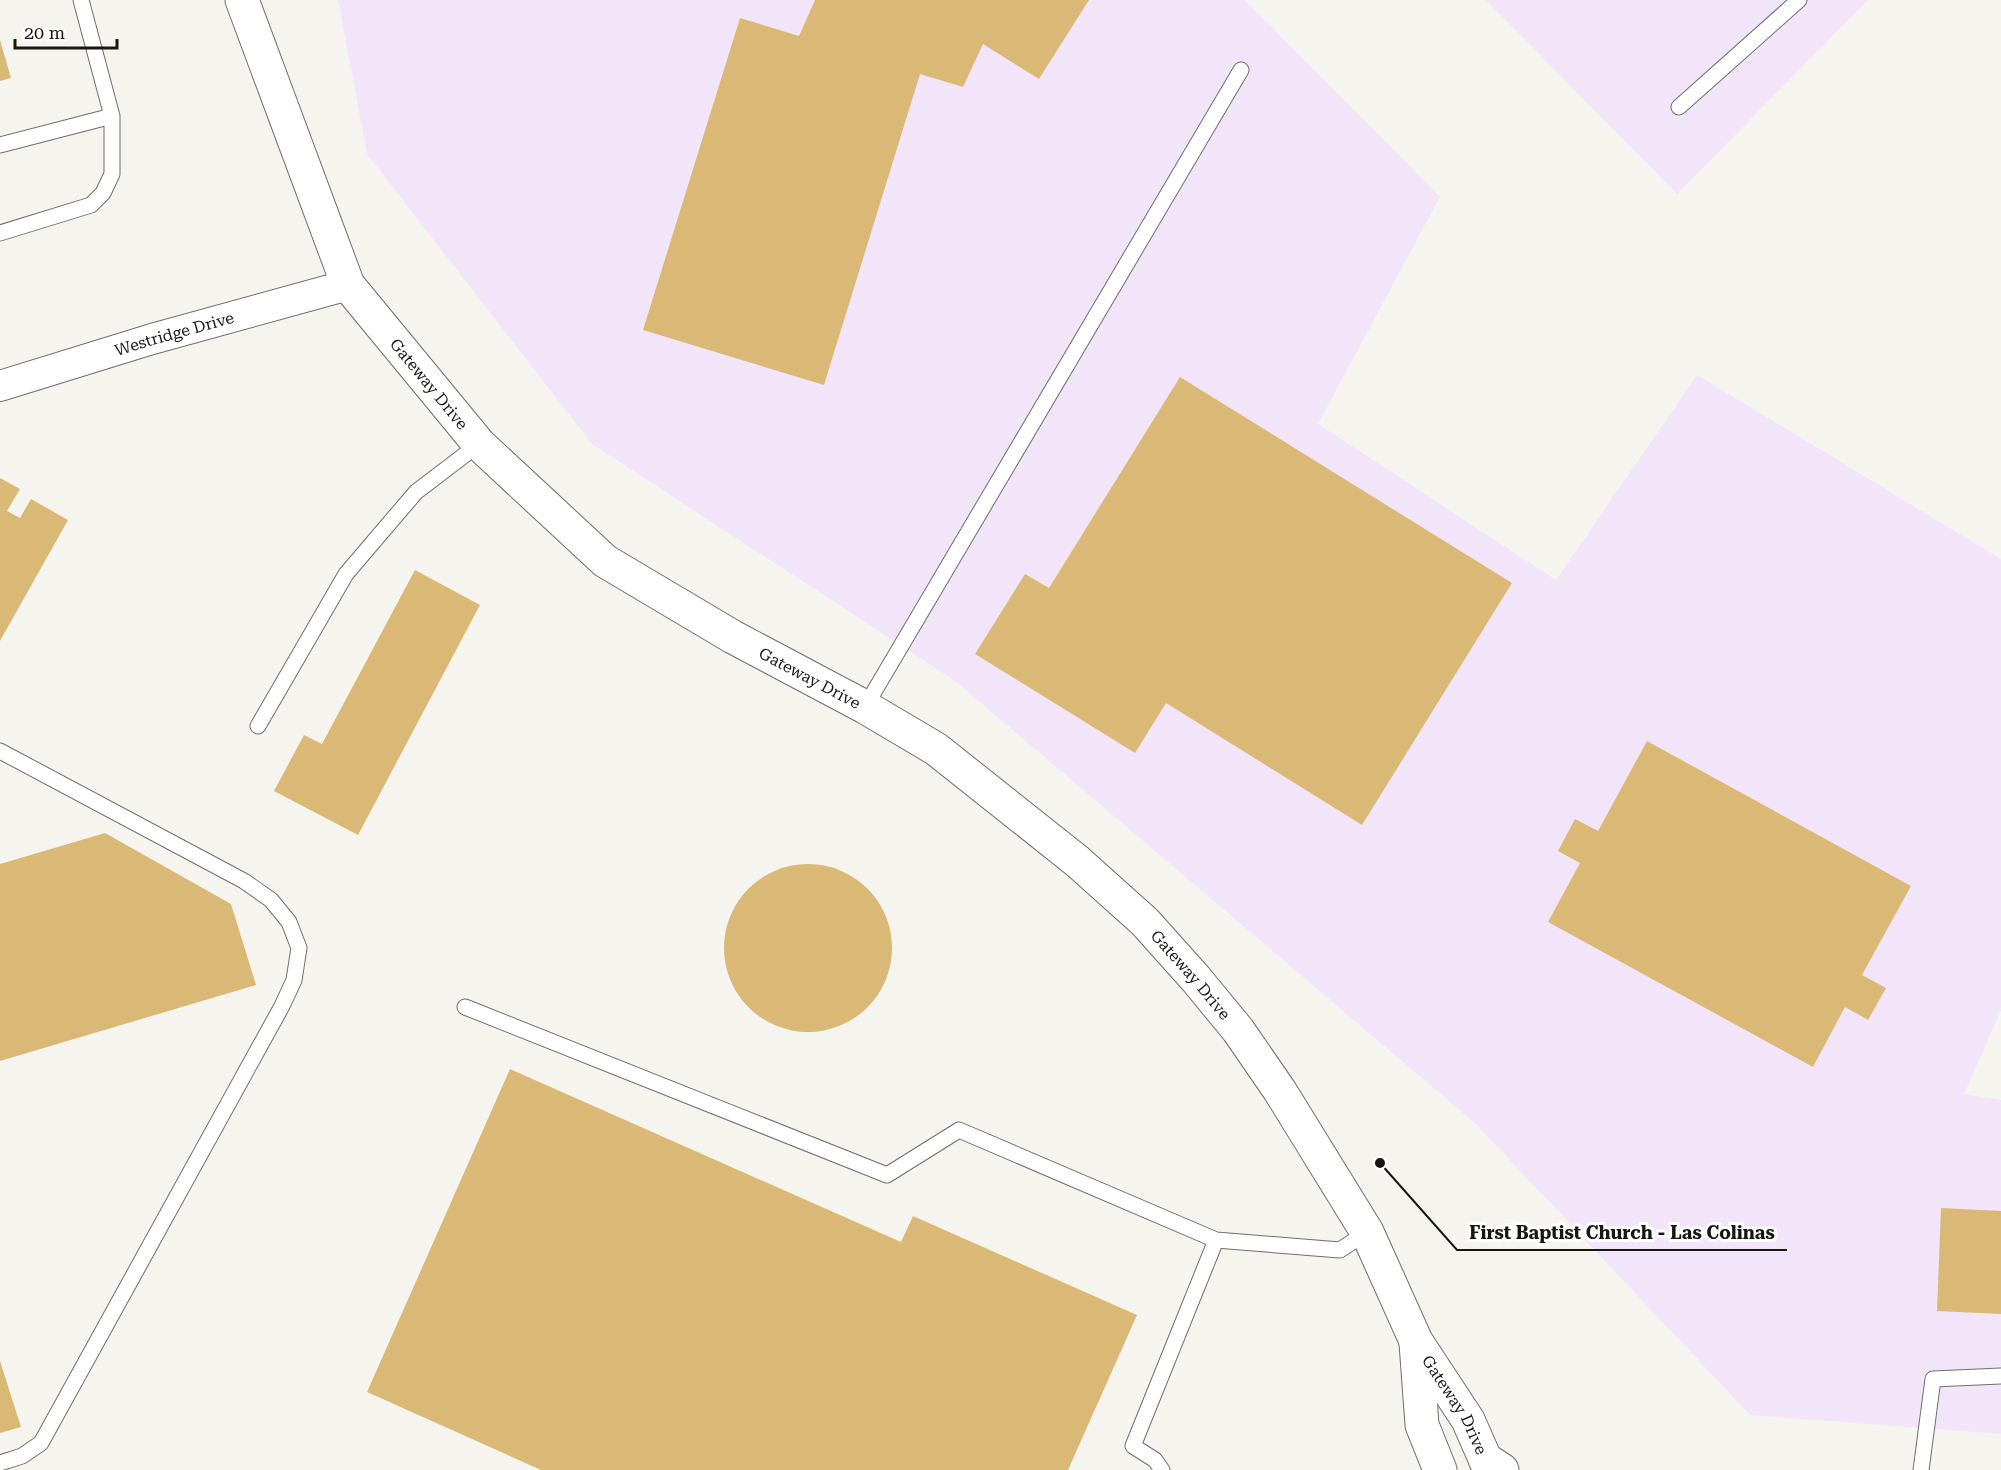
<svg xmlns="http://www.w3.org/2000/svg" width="2001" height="1470" viewBox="0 0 2001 1470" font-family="'Roboto Serif',serif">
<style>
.commercial{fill:#f2e5f9}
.building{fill:#dab977}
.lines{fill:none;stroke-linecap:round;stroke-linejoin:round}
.service-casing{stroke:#706e6a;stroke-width:17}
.minor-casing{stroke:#706e6a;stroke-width:32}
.tertiary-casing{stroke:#706e6a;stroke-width:35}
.secondary-casing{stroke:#706e6a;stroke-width:35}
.service{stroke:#fff;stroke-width:15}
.minor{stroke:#fff;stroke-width:30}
.tertiary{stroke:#fff;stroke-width:33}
.secondary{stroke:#fff;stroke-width:33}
.labels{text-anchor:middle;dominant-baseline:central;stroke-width:6;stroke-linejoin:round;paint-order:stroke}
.street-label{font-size:16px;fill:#161614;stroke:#fff}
.leader{fill:none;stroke:#161614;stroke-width:2}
.callout-dot{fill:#161614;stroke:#fff;stroke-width:2}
.callout-label{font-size:18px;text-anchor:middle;font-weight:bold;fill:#161614;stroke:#fff;stroke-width:6;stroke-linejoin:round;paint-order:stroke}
</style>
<rect width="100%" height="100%" fill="#f6f4ef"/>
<path class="commercial" d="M338 0H1245L1440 197 1318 424 1556 580 1697 375 2001 559V1010L1964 1094 2001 1100V1434L1750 1415 1476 1124 954 680 592 444 367 154Z
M1486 0H1868L1677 194Z"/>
<path class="building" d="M815 0H1089L1039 79 983 44 963 87 920 74 824 385 643 330 740 18 799 36Z
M0 40 11 78 0 81Z
M1180 377 1512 583 1362 825 1166 703 1135 753 975 654 1025 574 1049 588Z
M0 478 20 489 7 511 20 518 31 499 68 520 0 641Z
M415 570 480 605 358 835 274 791 304 735 322 744Z
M1647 741 1911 886 1862 975 1886 988 1868 1020 1845 1007 1813 1067 1548 922 1580 863 1558 851 1575 819 1598 831Z
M105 833 231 904 256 985 0 1061V864Z
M724 948a84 84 0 1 1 168 0a84 84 0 1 1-168 0Z
M510 1069 901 1242 913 1216 1137 1315 1068 1470H541L367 1392Z
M1941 1208 2001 1211V1314L1937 1311Z
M0 1361 21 1427 0 1433Z"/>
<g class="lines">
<defs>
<path id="service" d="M1679 107 1799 0
M0 145 112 116 81 0
M0 233 91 205 103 193 112 174V116
M865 707 1241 70
M258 726 346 574 416 492 479 444
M0 751 244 881 271 900 289 922 299 948 294 980 282 1006 41 1443 22 1456 0 1463
M465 1007 887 1175 959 1130 1216 1240
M1162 1470 1155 1460 1133 1446 1216 1240 1340 1250 1367 1232
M1921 1470 1933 1379 2001 1376"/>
<g id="minor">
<path id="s1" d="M0 386 152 339 348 285"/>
</g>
<g id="tertiary">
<path id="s2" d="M242 0 348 285 479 444 605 561 733 637 865 707 936 749 1077 861 1145 922 1196 979 1238 1030 1280 1091 1367 1232 1416 1341 1468 1420 1490 1470"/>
<path d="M1416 1343 1422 1425 1440 1470"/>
</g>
<path id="secondary" d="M1485 1459 1502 1470"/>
</defs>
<use href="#service" class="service-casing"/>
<use href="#minor" class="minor-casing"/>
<use href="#tertiary" class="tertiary-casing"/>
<use href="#secondary" class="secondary-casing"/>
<use href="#service" class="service"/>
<use href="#minor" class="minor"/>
<use href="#tertiary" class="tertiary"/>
<use href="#secondary" class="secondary"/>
</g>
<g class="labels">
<g class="street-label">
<text stroke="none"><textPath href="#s1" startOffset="182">Westridge Drive</textPath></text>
<text stroke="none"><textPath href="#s2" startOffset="432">Gateway Drive</textPath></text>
<text stroke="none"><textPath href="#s2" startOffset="918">Gateway Drive</textPath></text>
<text stroke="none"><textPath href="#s2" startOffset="1404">Gateway Drive</textPath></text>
<text stroke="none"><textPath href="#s2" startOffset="1911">Gateway Drive</textPath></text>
</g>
</g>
<path class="leader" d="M1380 1163L1457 1250H1787"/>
<circle class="callout-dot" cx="1380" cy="1163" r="6"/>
<g class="callout-label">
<text x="1622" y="1239">First Baptist Church - Las Colinas</text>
</g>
<path d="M15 39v9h102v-9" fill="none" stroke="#161614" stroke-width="3"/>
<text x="24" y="39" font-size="18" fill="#161614" stroke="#ffffff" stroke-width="4.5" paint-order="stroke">20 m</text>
</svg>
